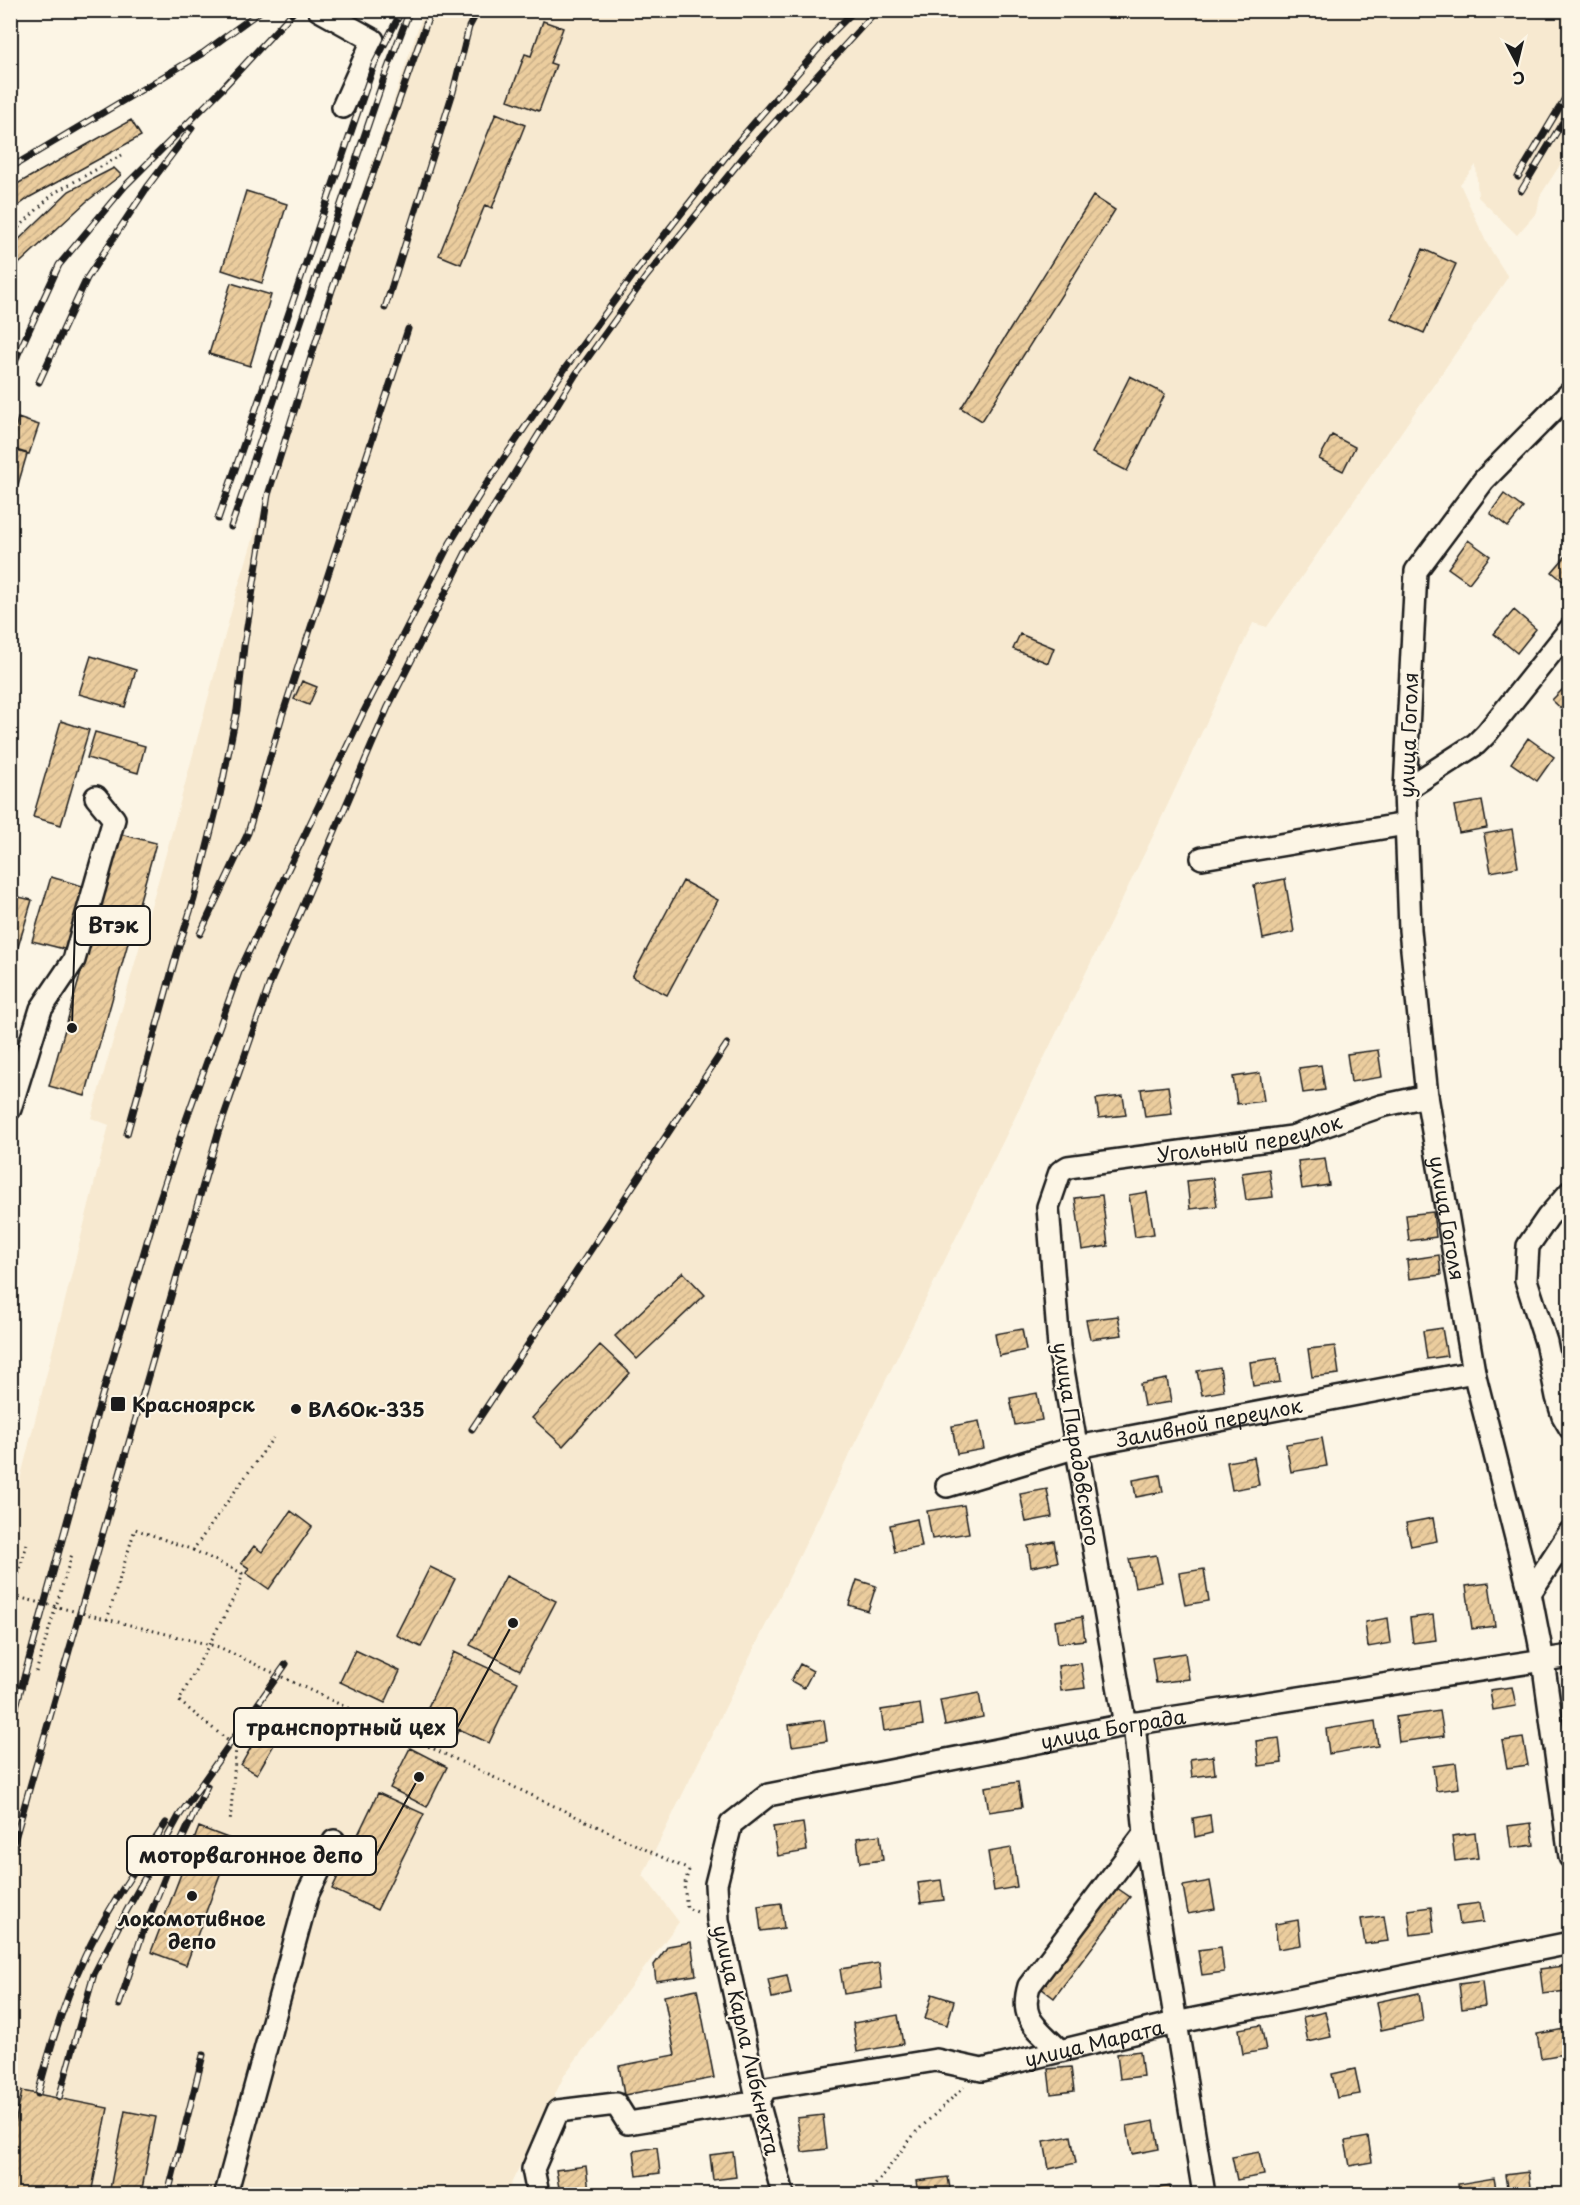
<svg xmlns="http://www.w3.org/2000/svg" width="1580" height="2205" viewBox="0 0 1580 2205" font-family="'Playpen Sans',sans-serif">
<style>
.built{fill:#f7e9d0}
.building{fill:url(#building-hatch);stroke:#1c1c1c;stroke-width:1.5}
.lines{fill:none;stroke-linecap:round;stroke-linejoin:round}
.minor-casing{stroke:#1c1c1c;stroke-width:26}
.path{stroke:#1c1c1c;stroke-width:3;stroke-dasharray:1.5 4.5;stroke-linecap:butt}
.minor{stroke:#fcf5e5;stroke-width:21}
.rail-casing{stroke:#1c1c1c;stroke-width:7}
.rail{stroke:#fcf5e5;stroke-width:4.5;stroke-dasharray:14;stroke-linecap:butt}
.path-bridge{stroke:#1c1c1c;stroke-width:3;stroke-dasharray:1.5 4.5;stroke-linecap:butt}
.poi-dot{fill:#1c1c1c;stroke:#fcf5e5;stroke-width:2}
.labels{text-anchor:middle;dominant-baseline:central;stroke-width:4.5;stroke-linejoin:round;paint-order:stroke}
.street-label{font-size:20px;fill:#1c1c1c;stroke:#fcf5e5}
.poi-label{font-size:20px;font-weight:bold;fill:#1c1c1c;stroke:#fcf5e5;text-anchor:start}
.leader{fill:none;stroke:#1c1c1c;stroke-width:2}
.callout-dot{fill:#1c1c1c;stroke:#fcf5e5;stroke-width:2}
.callout{fill:#fcf5e5;stroke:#1c1c1c;stroke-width:2}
.callout-label{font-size:21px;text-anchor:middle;font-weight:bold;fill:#1c1c1c}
</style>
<defs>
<pattern id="building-hatch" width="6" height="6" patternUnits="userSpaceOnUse" patternTransform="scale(1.5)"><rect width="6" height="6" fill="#ebcd9e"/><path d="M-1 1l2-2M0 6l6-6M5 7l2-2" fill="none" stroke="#c9af88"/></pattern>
</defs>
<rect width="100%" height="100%" fill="#fcf5e5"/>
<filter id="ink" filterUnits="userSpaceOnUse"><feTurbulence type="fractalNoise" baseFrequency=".0167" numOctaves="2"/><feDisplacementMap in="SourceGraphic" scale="12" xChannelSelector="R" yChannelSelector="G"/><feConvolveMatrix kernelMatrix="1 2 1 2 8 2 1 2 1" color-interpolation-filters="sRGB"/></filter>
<g filter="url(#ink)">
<path class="built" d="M424 11H1569V151L1540 196 1537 212 1517 235 1478 197 1476 165 1460 184 1487 244 1508 277 1267 627 1253 623 1153 836 643 1875 679 1922 565 2074 506 2194H11V1516L109 1125 91 1118 174 825 236 594 348 233Z"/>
<path class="building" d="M543 21 563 28 550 63 556 65 539 111 508 100 525 54 531 56Z
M496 113 525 125 492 208 485 205 461 264 439 255Z
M131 120 141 136 30 197 10 212V188Z
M114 168 121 175 86 202 10 272V248L69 191Z
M246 191 287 204 262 283 222 270Z
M1093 196 1115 210 982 421 961 408Z
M1423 249 1456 264 1424 333 1392 319Z
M231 283 271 295 250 366 209 354Z
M1130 376 1165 394 1127 471 1092 453Z
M18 418 39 425 29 454 10 448Z
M1332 435 1355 447 1343 471 1319 459Z
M10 449 27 454 10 512Z
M1504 494 1523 508 1508 527 1490 513Z
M1468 540 1490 556 1469 583 1448 568Z
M1570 551V587L1552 572Z
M1514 610 1536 629 1517 653 1494 634Z
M1020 634 1054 648 1048 663 1013 649Z
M91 656 136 670 125 707 79 694Z
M302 681 317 687 309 705 294 699Z
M1570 682V715L1569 716 1552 700Z
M61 721 89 730 61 825 33 817Z
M95 732 145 746 138 773 87 758Z
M1528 738 1554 757 1537 781 1511 763Z
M1482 801 1487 828 1459 833 1454 806Z
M1512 829 1518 867 1491 872 1484 834Z
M120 834 156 843 85 1096 49 1086Z
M51 877 86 887 68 950 32 941Z
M1285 879 1294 932 1263 939 1254 885Z
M683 881 718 900 667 995 632 977Z
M10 895 32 900 10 974Z
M1378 1050 1382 1077 1351 1082 1347 1054Z
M1321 1065 1325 1090 1303 1093 1299 1068Z
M1260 1073 1264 1101 1237 1104 1233 1077Z
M1168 1086 1172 1114 1145 1117 1141 1089Z
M1123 1096 1126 1115 1099 1118 1096 1099Z
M1325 1158 1329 1185 1302 1189 1298 1161Z
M1269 1169 1273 1197 1246 1200 1242 1173Z
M1213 1178 1217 1206 1190 1209 1187 1181Z
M1147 1192 1154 1234 1135 1237 1129 1195Z
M1102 1195 1108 1246 1082 1250 1075 1198Z
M1433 1212 1436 1237 1409 1241 1406 1215Z
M1439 1255 1441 1275 1409 1279 1407 1260Z
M683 1272 705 1295 637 1359 615 1336Z
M1118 1316 1122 1335 1090 1339 1086 1320Z
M1442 1328 1447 1356 1427 1359 1423 1331Z
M1022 1329 1026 1350 999 1356 995 1334Z
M600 1345 630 1373 563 1446 532 1418Z
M1335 1346 1339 1374 1312 1377 1308 1349Z
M1277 1358 1280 1382 1253 1386 1250 1362Z
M1220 1367 1224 1391 1202 1395 1197 1371Z
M1167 1379 1171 1402 1144 1406 1140 1384Z
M1037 1393 1042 1420 1015 1425 1010 1398Z
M979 1421 984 1449 957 1454 952 1426Z
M1322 1438 1327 1466 1291 1472 1286 1444Z
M1254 1457 1259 1485 1232 1490 1227 1462Z
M1160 1475 1163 1492 1136 1497 1133 1480Z
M1047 1489 1052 1517 1026 1522 1020 1494Z
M964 1505 969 1533 932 1539 927 1511Z
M291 1511 312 1527 269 1589 246 1573 249 1568 241 1563 254 1546 262 1552Z
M1433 1518 1437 1541 1411 1546 1406 1523Z
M917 1519 922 1547 895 1552 890 1525Z
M1054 1541 1058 1562 1031 1567 1028 1546Z
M1156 1555 1162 1582 1135 1587 1129 1559Z
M430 1567 455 1579 421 1647 396 1635Z
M1204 1569 1209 1601 1185 1605 1179 1573Z
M506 1576 556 1601 520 1670 470 1645Z
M857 1580 876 1586 868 1611 849 1605Z
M1489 1583 1495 1626 1472 1629 1466 1586Z
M1433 1615 1436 1640 1413 1643 1410 1618Z
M1082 1617 1085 1640 1058 1643 1055 1621Z
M1388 1618 1391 1643 1368 1647 1365 1622Z
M355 1650 400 1671 385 1703 340 1682Z
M454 1652 518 1682 489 1743 459 1729 454 1740 420 1724Z
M1185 1653 1189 1679 1156 1683 1152 1658Z
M1081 1663 1085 1688 1061 1691 1058 1666Z
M800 1664 813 1671 804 1688 791 1681Z
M1512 1687 1516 1706 1493 1710 1490 1690Z
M979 1693 983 1717 945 1725 940 1700Z
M920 1704 923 1725 884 1731 881 1710Z
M1440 1711 1444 1736 1399 1742 1396 1717Z
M270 1714 286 1724 257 1774 241 1765Z
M824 1720 827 1741 792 1746 789 1725Z
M1375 1721 1378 1746 1329 1754 1326 1729Z
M1279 1738 1282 1763 1259 1766 1256 1741Z
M1523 1738 1528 1765 1507 1768 1502 1741Z
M410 1748 447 1767 427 1807 390 1788Z
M1213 1756 1215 1774 1192 1777 1190 1759Z
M1456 1763 1459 1788 1436 1791 1433 1766Z
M1018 1782 1022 1807 989 1812 985 1787Z
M378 1793 424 1814 377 1910 332 1889Z
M1210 1815 1212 1833 1195 1837 1193 1818Z
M803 1823 807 1851 778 1856 773 1827Z
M1531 1823 1534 1845 1511 1848 1508 1826Z
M199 1827 233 1840 186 1965 151 1952Z
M1475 1833 1478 1858 1455 1861 1452 1836Z
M880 1835 883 1860 860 1863 857 1838Z
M1011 1848 1017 1887 994 1891 988 1852Z
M941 1880 944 1900 921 1903 918 1883Z
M1210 1881 1215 1909 1188 1914 1183 1886Z
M1117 1888 1130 1897 1054 1998 1041 1988Z
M781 1903 784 1928 761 1931 758 1906Z
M1480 1903 1483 1922 1460 1925 1457 1906Z
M1431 1907 1434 1932 1411 1935 1408 1910Z
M1384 1916 1388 1941 1365 1944 1361 1919Z
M1298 1920 1301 1945 1278 1949 1275 1924Z
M691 1942 696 1975 656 1981 654 1965 668 1946Z
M1221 1947 1224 1972 1202 1975 1198 1950Z
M879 1963 882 1988 844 1994 840 1969Z
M1563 1966 1566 1991 1543 1994 1540 1969Z
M787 1975 791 1994 772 1998 768 1979Z
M1482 1981 1485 2006 1462 2009 1459 1984Z
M697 1989 714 2078 624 2095 619 2066 675 2055 664 1996Z
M1419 1993 1423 2021 1381 2030 1376 2002Z
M932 1994 954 2001 947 2025 925 2019Z
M1325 2012 1331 2037 1308 2042 1303 2017Z
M898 2015 903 2044 857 2052 853 2023Z
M1261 2025 1266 2050 1243 2054 1239 2029Z
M1570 2028V2053L1541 2058 1537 2034Z
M1140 2051 1143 2076 1120 2079 1117 2054Z
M1071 2067 1074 2091 1051 2094 1048 2069Z
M1355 2069 1360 2094 1337 2098 1332 2074Z
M22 2091 108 2108 91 2194H10V2147Z
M125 2111 156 2117 141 2194H109Z
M823 2115 827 2149 802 2152 797 2118Z
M1154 2121 1159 2149 1132 2154 1127 2126Z
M1071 2136 1076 2163 1049 2169 1044 2141Z
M1368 2137 1372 2162 1350 2166 1345 2141Z
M657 2147 660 2173 637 2176 634 2151Z
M733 2152 736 2177 713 2180 710 2155Z
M1259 2152 1264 2175 1237 2180 1232 2157Z
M586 2166 589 2191 560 2194 556 2170Z
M1528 2172 1531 2194H1508L1505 2175Z
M948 2177 951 2194H918L916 2181Z
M1494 2178 1497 2194H1459L1458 2184Z
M1170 2186 1172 2194H1144L1143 2191Z"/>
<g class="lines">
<defs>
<g id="minor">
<path d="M319 10 373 40 343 107"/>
<path id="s1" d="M1570 393 1484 480 1416 571 1405 790 1410 930 1427 1096 1474 1372 1530 1593 1543 1660 1570 1857"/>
<path d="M1405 790 1476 744 1486 734 1570 629"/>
<path d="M1202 858 1406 824"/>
<path d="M10 1109 41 1009 74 960 114 819 96 797"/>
<path d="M1570 1192 1548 1217 1528 1246 1526 1280 1546 1342 1557 1397 1563 1416 1570 1428"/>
<path id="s2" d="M947 1486 1077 1447 1474 1372"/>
<path d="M1530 1593 1570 1532"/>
<path d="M1134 1723 1145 1833 1204 2194"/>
<path id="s3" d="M1125 1725 1059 1347 1048 1207 1060 1172 1068 1167 1292 1137 1381 1106 1427 1096"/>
<path d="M1059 2050C1037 2027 1019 2020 1029 1986L1145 1833"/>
<path d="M226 2194 308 1893 334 1841"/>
<path id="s4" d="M538 2194 533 2169 558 2111 616 2104 628 2123 758 2102 766 2088 936 2060 982 2070 1175 2023 1570 1943"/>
<path id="s5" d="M783 2194 758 2102 718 1920 716 1884 731 1824 768 1795 1125 1725 1570 1656"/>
</g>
</defs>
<use href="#minor" class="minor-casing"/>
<path class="path" d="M10 236 54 193 122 155
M193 1550 242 1573 240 1586 179 1701 236 1747 230 1824
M10 1603 27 1544
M107 1620 135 1529 193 1550 273 1438
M36 1672 72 1554
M689 1870 684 1886 687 1908 700 1913
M868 2194 916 2132 964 2087"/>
<use href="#minor" class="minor"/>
<defs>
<path id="rail" d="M10 168 203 53 262 10
M1518 177 1570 90
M1521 191 1570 110
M385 308 453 92 469 27 478 10
M10 377 18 354 59 265 125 186 221 90 295 10
M39 382 87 278 148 186 192 128
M218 519 374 65 402 10
M231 527 384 78 410 10
M200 934 248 833 282 716 408 329
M127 1134 176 956 194 899 220 795 237 710 244 646 268 495 332 290 431 10
M472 1429 727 1044
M10 1728 101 1399 158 1204 186 1120 239 972 363 713 450 543 485 486 566 367 637 270 734 146 834 31 855 10
M10 1856 218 1133 270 983 388 707 467 550 576 374 646 277 745 155 877 10
M119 2005 143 1932 169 1867 207 1786
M38 2094C50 2047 64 2000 85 1956 107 1909 138 1866 166 1823
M59 2098 94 1974 126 1912 179 1816 286 1664
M168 2194 203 2055"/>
</defs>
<use href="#rail" class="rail-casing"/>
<use href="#rail" class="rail"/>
<path class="path-bridge" d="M13 1596 219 1647 689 1870"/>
</g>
</g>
<g class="poi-dot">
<rect x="110" y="1396" width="16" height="16" rx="3"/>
<circle cx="296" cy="1409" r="6"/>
<circle cx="192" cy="1896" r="6"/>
</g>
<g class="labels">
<g class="street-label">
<text transform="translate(1408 735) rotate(-88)">улица Гоголя</text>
<text stroke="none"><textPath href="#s3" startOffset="754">Угольный переулок</textPath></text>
<text stroke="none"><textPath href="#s1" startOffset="886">улица Гоголя</textPath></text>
<text stroke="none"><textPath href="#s2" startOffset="270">Заливной переулок</textPath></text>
<text transform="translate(1077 1444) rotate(81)">улица Парадовского</text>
<text stroke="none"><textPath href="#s5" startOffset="778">улица Бограда</textPath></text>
<text transform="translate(747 2040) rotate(77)">улица Карла Либкнехта</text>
<text stroke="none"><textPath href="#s4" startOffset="652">улица Марата</textPath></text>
</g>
<g class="poi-label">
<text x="132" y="1404">Красноярск</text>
<text x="308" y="1409">ВЛ60к-335</text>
<text x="192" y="1918" text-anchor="middle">локомотивное<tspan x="192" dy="23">депо</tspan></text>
</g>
</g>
<path class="leader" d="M72 1028L75 925M513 1623L457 1728M419 1777L376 1856"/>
<g class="callout-dot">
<circle cx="72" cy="1028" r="6"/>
<circle cx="513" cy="1623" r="6"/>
<circle cx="419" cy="1777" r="6"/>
</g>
<g class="callout">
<rect x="75" y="906" width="75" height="39" rx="6"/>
<rect x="234" y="1708" width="223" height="39" rx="6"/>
<rect x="127" y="1836" width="249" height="39" rx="6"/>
</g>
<g class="callout-label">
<text x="113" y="933">Втэк</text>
<text x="346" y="1735">транспортный цех</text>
<text x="251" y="1863">моторвагонное депо</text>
</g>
<rect width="1580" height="2205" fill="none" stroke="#fcf5e5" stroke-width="36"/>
<rect x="18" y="18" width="1544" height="2169" fill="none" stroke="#1c1c1c" stroke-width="2" filter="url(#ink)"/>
<g transform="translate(1517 63) rotate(173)" stroke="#fcf5e5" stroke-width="4.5" paint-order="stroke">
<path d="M0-4.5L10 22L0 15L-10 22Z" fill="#1c1c1c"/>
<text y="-9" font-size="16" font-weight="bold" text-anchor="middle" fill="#1c1c1c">С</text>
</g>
</svg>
